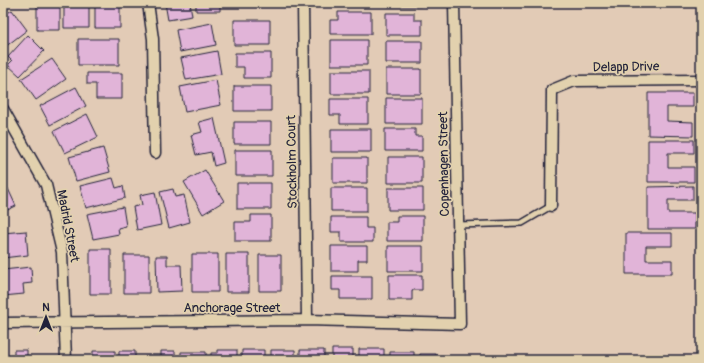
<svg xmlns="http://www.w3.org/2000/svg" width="704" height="363" viewBox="0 0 704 363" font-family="Pangolin,sans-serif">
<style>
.building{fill:#e1b4d8;stroke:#22223b}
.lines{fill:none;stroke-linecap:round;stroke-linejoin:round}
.service-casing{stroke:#22223b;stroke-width:8}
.minor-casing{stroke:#22223b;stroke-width:13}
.service{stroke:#e2d1ae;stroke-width:5}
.minor{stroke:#e2d1ae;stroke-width:10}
.labels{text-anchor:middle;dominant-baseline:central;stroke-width:3.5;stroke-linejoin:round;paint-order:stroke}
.street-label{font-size:13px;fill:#22223b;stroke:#e2d1ae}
</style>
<rect width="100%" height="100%" fill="#e2cbb6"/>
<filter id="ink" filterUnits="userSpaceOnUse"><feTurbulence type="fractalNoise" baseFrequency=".025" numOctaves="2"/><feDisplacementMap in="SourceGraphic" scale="8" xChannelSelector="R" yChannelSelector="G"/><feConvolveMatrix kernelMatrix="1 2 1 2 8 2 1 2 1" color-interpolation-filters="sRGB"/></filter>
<g filter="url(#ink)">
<path class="building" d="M37 3H60V30H37Z
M64 3H89V28H64Z
M95 3H120V28H95Z
M165 3H190L192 16 168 20Z
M196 3H220V11H196Z
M330 3H365V6H330Z
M388 3H421V6H388Z
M12 10 27 30 5 47 3 44V16Z
M338 12H371V34H330V20H338Z
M386 13H414V20H422V35H386Z
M234 20H270V45H234Z
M212 23 216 45 180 52 176 30Z
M28 35 44 51 20 76 8 65 12 61 8 57Z
M78 39H119V65H78Z
M331 40H367V65H331Z
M386 41H422V63H386Z
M217 51 221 74 186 80 181 58Z
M235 53H271V78H244V67H235Z
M52 59 66 79 36 100 21 79Z
M386 69H421V94H386Z
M331 71H369V94H331Z
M87 73H122V99H96V84H87Z
M216 80 221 105 185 112 180 87Z
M234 86H271V111H234Z
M76 87 86 106 50 125 40 106Z
M648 93H693V107H667V121L693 122V136L648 135Z
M386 98H422V124H386Z
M330 99H368V124H340V115H330Z
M87 114 98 137 65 153 54 131Z
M214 118 224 163 214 166 211 152 196 155 191 135 202 132 199 122Z
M234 122H271V144H234Z
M331 129H371V152H331Z
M385 129H415V136H422V151H385Z
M648 140H694V153H668V167H694V182H648Z
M103 148 110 172 76 181 69 157Z
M235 150H272V176H235Z
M388 157H422V183H388Z
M333 158H367V183H333Z
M205 170 224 201 203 214 184 182Z
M113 178 116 188 123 186 125 198 86 208 80 186Z
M4 180 16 206 3 212V181Z
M237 183H271V209H237Z
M693 186V200H668V213H695V229H648V187Z
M331 188H367V211H331Z
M388 188H423V210H388Z
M173 189 175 197 184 195 190 222 169 228 160 192Z
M155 192 161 225 137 230 133 207 142 205 140 195Z
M123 207 126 226 118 228 119 234 93 239 87 214Z
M251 215H271V241H235V222H251Z
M397 216H423V241H387V222H397Z
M331 217H366V228H373V242H341V232H331Z
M26 231 28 255 3 258V233Z
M626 233H672V246H646V260H672V274H626Z
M331 246H367V260H358V271H331Z
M388 246H423V271H388Z
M90 249H111V294H90Z
M192 254H218V292H192Z
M226 254H249V292H226Z
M124 255H149V293H124Z
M259 255H281V291H259Z
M156 256H167V265H181L182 291 157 292Z
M31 267 32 283 23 284 24 294 3 296V270Z
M389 275H422V290H412V300H389Z
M332 276H372V299H340V290H332Z
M332 349H353V360H332Z
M359 349H384V360H359Z
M14 350H27V359L38 360H14Z
M218 350H237V360H211V353H218Z
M242 350H264V360H242Z
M271 350H295V360H271Z
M300 350H324V360H300Z
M93 351H115V360H93Z
M119 351H135V358H145V360H119Z
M161 351H175V360H152L161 359Z
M181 352H206V360H181Z
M390 352H414V360H390Z
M420 354H436V360H420Z"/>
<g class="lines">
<defs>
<path id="service" d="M458 225 522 223 551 206"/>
<path id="minor" d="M148 3 153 39 155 153
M303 3 307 320
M3 109 46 185 62 252 66 360
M551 206 552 90 574 81 701 80
M3 323 307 320 460 324 454 3"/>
</defs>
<use href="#service" class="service-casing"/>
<use href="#minor" class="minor-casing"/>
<use href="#service" class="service"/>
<use href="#minor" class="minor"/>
</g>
</g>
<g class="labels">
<g class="street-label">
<text transform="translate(626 67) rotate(-1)">Delapp Drive</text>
<text transform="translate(292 162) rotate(-91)">Stockholm Court</text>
<text transform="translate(444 164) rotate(-91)">Copenhagen Street</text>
<text transform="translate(68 226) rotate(79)">Madrid Street</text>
<text x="232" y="308">Anchorage Street</text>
</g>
</g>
<rect width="704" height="363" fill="none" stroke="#e2d1ae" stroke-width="16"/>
<rect x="8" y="8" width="688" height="347" fill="none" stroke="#22223b" stroke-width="1.5" filter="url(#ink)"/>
<g transform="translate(46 317)" stroke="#e2d1ae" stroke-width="3" paint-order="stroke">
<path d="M0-3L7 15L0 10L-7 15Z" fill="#22223b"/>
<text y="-6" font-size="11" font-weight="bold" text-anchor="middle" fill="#22223b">N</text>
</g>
</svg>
